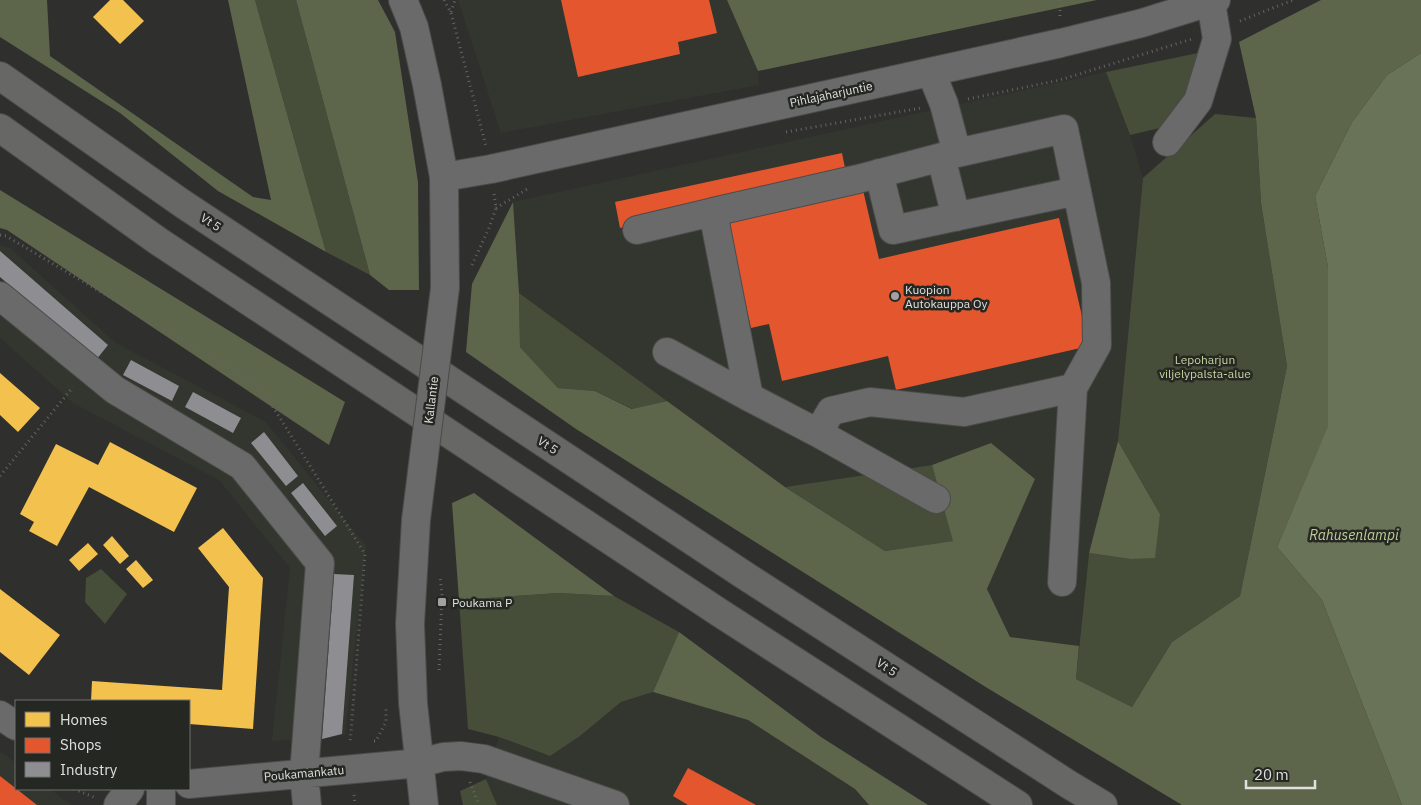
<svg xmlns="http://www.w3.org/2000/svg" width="1421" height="805" viewBox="0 0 1421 805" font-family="'IBM Plex Sans',sans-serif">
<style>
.built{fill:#33362e}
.green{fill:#464d38}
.forest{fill:#5d654b}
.water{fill:#697357}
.homes{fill:#f2c14e}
.shops{fill:#e4572e}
.industry{fill:#8d8d92}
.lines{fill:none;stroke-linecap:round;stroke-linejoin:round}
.minor-casing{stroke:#4b4b4a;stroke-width:30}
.major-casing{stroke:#4b4b4a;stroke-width:30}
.highway-casing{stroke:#4b4b4a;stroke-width:30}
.path{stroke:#656564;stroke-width:3;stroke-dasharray:1 4;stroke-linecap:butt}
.minor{stroke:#6a6a6a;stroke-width:28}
.major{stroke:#6a6a6a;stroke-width:28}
.highway{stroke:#676766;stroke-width:28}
.major-bridge-casing{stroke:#4b4b4a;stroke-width:30;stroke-linecap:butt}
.major-bridge{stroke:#6a6a6a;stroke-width:28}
.poi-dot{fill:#a2a3a1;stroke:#252723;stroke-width:2}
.labels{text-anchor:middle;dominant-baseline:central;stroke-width:5;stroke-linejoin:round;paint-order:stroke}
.street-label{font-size:12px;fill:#e0e1df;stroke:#252723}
.poi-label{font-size:12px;fill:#e0e1df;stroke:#252723;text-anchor:start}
.park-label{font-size:12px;fill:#c2d49d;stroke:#252723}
.water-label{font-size:14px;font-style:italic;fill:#bdcf98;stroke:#252723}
</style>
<rect width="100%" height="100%" fill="#2f2f2e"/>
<path class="built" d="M458 0H727L758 71 759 85 501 133Z
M1106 72 1130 135 1143 178 1118 441 1089 553 1079 646 1010 637 987 589 1035 479 991 443 932 465 785 487 519 293 513 202Z
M0 245 10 248 116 343 266 422 366 546 345 735 272 741 290 568 219 480 73 403 0 338Z
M653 692 748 720 855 789 869 805H497L486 779 499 737 550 756 580 736 621 702Z
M2 752 16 763V789H50L71 805H0V753Z"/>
<path class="green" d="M255 0H296L370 275 326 252Z
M1203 52 1197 82 1160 128 1130 135 1106 72Z
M1215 114 1256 118 1261 203 1287 366 1240 596 1172 642 1132 707 1076 679 1089 553 1130 559 1160 514 1118 441 1143 178Z
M519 293 667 401 633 409 595 391 558 388 520 347Z
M932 465 954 541 885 551 785 487Z
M101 569 127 594 105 624 85 602 86 578Z
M558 593 614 596 679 632 653 692 621 702 580 736 550 756 499 737 468 729 459 600Z
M486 779 497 805H463L460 791Z"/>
<path class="forest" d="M0 0H47L50 56 253 197 271 200 228 0H255L326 252 218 191 120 113 0 37Z
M296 0H378L395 32 418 182 419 290H389L370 275Z
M727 0H1097L758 71Z
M1321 0H1421V53L1387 75 1352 122 1315 196 1328 267V427L1277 547 1322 600 1402 805H1182L984 686 576 429 466 352 472 284 513 202 519 293 520 347 558 388 595 391 632 409 667 401 785 487 885 551 953 541 932 465 991 443 1035 479 987 589 1010 637 1079 646 1076 679 1132 707 1172 642 1240 596 1287 366 1261 203 1256 118 1239 42Z
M0 190 345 402 329 445 7 230 0 228Z
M1118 441 1160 514 1155 558 1130 559 1089 553Z
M474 493 614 596 558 593 459 600 452 503Z
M679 632 821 737 928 805H869L855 789 748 720 653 692Z"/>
<path class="water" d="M1421 53V805H1402L1322 600 1277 547 1328 426V267L1315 196 1352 122 1387 75Z"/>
<path class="homes" d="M110 0H123L144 21 120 44 93 17Z
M0 373 40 408 18 432 0 415Z
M110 442 197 488 174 532 89 487 57 546 29 531 34 522 20 514 56 444 98 465Z
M223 528 263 578 253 729 189 724V701H91L92 681 222 690 229 587 198 548Z
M112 536 129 556 120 564 103 545Z
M88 543 98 554 79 571 69 560Z
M136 560 153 580 143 588 126 569Z
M0 589 60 635 29 675 0 652Z"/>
<path class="shops" d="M561 0H709L717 33 678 42 680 54 578 77Z
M842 153 847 178 620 228 615 202Z
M863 190 879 259 1059 218 1089 346 896 390 888 356 782 381 769 324 751 328 727 221Z
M688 768 756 805H688L673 796Z
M0 776 37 805H0Z"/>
<path class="industry" d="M0 251 108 345 96 360 0 277Z
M131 360 179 386 172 401 123 375Z
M193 392 241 418 233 433 185 407Z
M264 432 298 476 286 486 251 443Z
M303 483 337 526 325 536 291 493Z
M334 574 354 575 342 734 322 739Z"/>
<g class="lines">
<defs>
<path id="minor" d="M931 72 944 104 957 153 1064 129 1096 283 1097 345 1073 388 964 412 870 402 831 411 818 433 749 397 713 212 858 179 957 153
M1167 142 1198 101 1217 39 1211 2
M941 157 956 217
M879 173 893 230 1077 191
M444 177 491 169 1061 43 1142 23 1216 0
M637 230 713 212
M0 296 115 390 242 466 320 563 304 774 307 805
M667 352 749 397
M818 433 936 499
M1062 582 1073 388
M0 715 16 726
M189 784 420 763 443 757 461 756 484 759 615 805
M161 789V805
M118 805 130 789"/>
<path id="major" d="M403 0 414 27 427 85 444 177 445 288
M416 520 410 624 413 703 424 805"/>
<path id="highway" d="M0 76 183 204 744 575 1068 784 1103 805
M0 128 158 241 720 613 1018 805"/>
</defs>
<use href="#minor" class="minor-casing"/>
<use href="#major" class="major-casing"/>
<use href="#highway" class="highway-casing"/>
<path class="path" d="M444 0 451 13 486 146
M1060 0V17
M451 12 455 0
M1240 21 1293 0
M968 99 1060 80 1192 39
M786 132 921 108
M496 208 529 188
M0 235 6 236 260 386 365 554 350 744
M472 265 489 228 496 208 494 194
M0 476 73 387
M439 670 442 595 440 576
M374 741H376L386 722V709
M470 782 479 805
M74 789 96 798
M354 795 355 805"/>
<use href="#minor" class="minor"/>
<use href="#major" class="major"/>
<use href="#highway" class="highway"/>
<defs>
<path id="major-bridge" d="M416 520 445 288"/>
</defs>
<use href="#major-bridge" class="major-bridge-casing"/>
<use href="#major-bridge" class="major-bridge"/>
</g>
<g class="poi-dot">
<circle cx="895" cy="296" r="5"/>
<rect x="437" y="597" width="10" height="10" rx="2.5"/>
</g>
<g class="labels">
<g class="street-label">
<text transform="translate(831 94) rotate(-12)">Pihlajaharjuntie</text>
<text transform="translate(211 222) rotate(33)">Vt 5</text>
<text transform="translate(431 400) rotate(-83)">Kallantie</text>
<text transform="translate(548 445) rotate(33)">Vt 5</text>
<text transform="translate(887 667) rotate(33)">Vt 5</text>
<text transform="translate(304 773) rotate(-5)">Poukamankatu</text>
</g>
<g class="poi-label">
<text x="905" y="289">Kuopion<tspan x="905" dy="14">Autokauppa Oy</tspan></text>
<text x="452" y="602">Poukama P</text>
</g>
<g class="park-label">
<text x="1205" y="359">Lepoharjun<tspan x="1205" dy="14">viljelypalsta-alue</tspan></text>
</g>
<g class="water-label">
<text x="1354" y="535">Rahusenlampi</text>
</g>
</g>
<rect x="15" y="700" width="175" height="90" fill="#252723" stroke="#70716e"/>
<rect x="25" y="712" width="25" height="15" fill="#f2c14e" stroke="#70716e"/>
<text x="60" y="725" font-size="15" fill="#e0e1df">Homes</text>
<rect x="25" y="738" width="25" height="15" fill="#e4572e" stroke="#70716e"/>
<text x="60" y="750" font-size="15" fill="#e0e1df">Shops</text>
<rect x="25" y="762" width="25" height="15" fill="#8d8d92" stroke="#70716e"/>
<text x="60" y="775" font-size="15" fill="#e0e1df">Industry</text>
<path d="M1246 780v8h69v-8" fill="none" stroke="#e0e1df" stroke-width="2.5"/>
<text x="1254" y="780" font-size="15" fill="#e0e1df" stroke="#252723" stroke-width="4" paint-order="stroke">20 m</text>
</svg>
